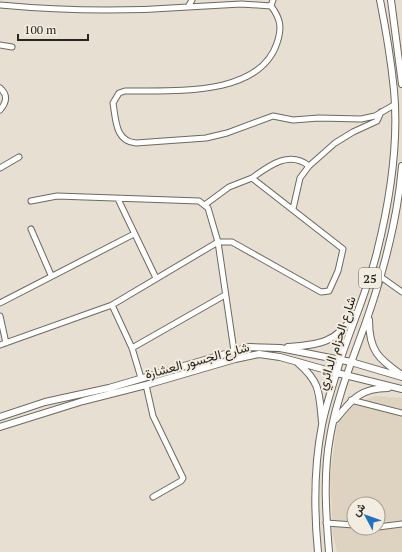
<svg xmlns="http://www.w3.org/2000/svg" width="402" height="552" viewBox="0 0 402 552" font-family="'PT Serif',Vazirmatn,serif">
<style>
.built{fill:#ded3c1;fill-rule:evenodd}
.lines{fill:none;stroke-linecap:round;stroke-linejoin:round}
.minor-casing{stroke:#6f685e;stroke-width:7}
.major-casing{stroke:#6f685e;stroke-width:8}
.minor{stroke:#fff;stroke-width:5}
.major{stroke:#fff;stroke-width:6}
.labels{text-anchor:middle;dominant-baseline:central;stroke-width:4;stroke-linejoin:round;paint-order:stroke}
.shield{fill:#f3ece0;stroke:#65615a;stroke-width:1}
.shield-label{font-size:12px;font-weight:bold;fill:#282520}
.street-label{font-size:13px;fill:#282520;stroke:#f3ece0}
</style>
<rect width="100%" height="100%" fill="#e6dfd2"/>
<path class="built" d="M375 396 402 398V552H337L333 535 330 478 337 425 354 405ZM354 504H378V528H354Z"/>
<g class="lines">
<defs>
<path id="minor" d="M273 0 271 6C281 19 282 28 277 43 259 98 171 90 125 91L119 93 113 103C116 120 115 141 136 143L206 138 227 133 273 116 293 120 319 118 361 119 375 116 394 105
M0 5C64 11 124 12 188 7L192 0
M188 7 241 4 271 6
M0 45 12 47
M0 88C8 95 7 102 0 110
M0 168 19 157
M252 178C269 166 289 150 309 166
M118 199 156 278
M31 201 57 196 199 201 208 208 218 242 234 351
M293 209 300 178 309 166 335 143 353 132 377 121 381 112
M31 229 51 275
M381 277 402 292
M0 303 134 234
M112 305 132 348 141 378
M0 316 6 343
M0 345 112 305 218 242H232L321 292 329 291 338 271 343 249 252 178 229 187 206 204
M132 348 225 295
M146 385 153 416 183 478 181 481 153 497
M351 400 402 413
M326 523 354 525
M378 527 402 524"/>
<path id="major" d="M391 0 402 84
M369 320C369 350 378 359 402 375
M288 347C320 345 337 342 355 314
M298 363C321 383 319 393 322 422
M0 417 45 402 109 388 249 347 280 348 351 362 402 377
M336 419C352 399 361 388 388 388
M0 427 83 401 146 385 235 359 259 354 280 357 337 373 402 389
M318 552C314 511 314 466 322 425 326 404 334 382 340 361 352 324 368 289 377 252 390 200 399 144 394 90 391 60 386 30 380 0
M329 552C326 514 323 475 330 437 337 395 355 354 369 313 385 266 398 216 402 166"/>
</defs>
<use href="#minor" class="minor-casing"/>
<use href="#major" class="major-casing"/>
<use href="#minor" class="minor"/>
<use href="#major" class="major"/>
</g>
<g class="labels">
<rect class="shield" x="359" y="268" width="22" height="20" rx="3"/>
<g class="shield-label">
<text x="370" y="278">25</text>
</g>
<g class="street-label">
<text transform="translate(336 343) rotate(-72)">شارع الحزام الدائري</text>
<text transform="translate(197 360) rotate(-15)">شارع الجسور العشارة</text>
</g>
</g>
<g transform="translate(366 516) rotate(311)"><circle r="19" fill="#f3ece0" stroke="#a29c93"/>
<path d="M0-3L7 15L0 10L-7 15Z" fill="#2270bf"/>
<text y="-6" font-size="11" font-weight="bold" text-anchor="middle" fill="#282520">ش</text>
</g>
<path d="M18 34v6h70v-6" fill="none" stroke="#282520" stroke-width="2"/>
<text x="24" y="34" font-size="12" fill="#282520" stroke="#f3ece0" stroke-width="3" paint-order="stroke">100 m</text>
</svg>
